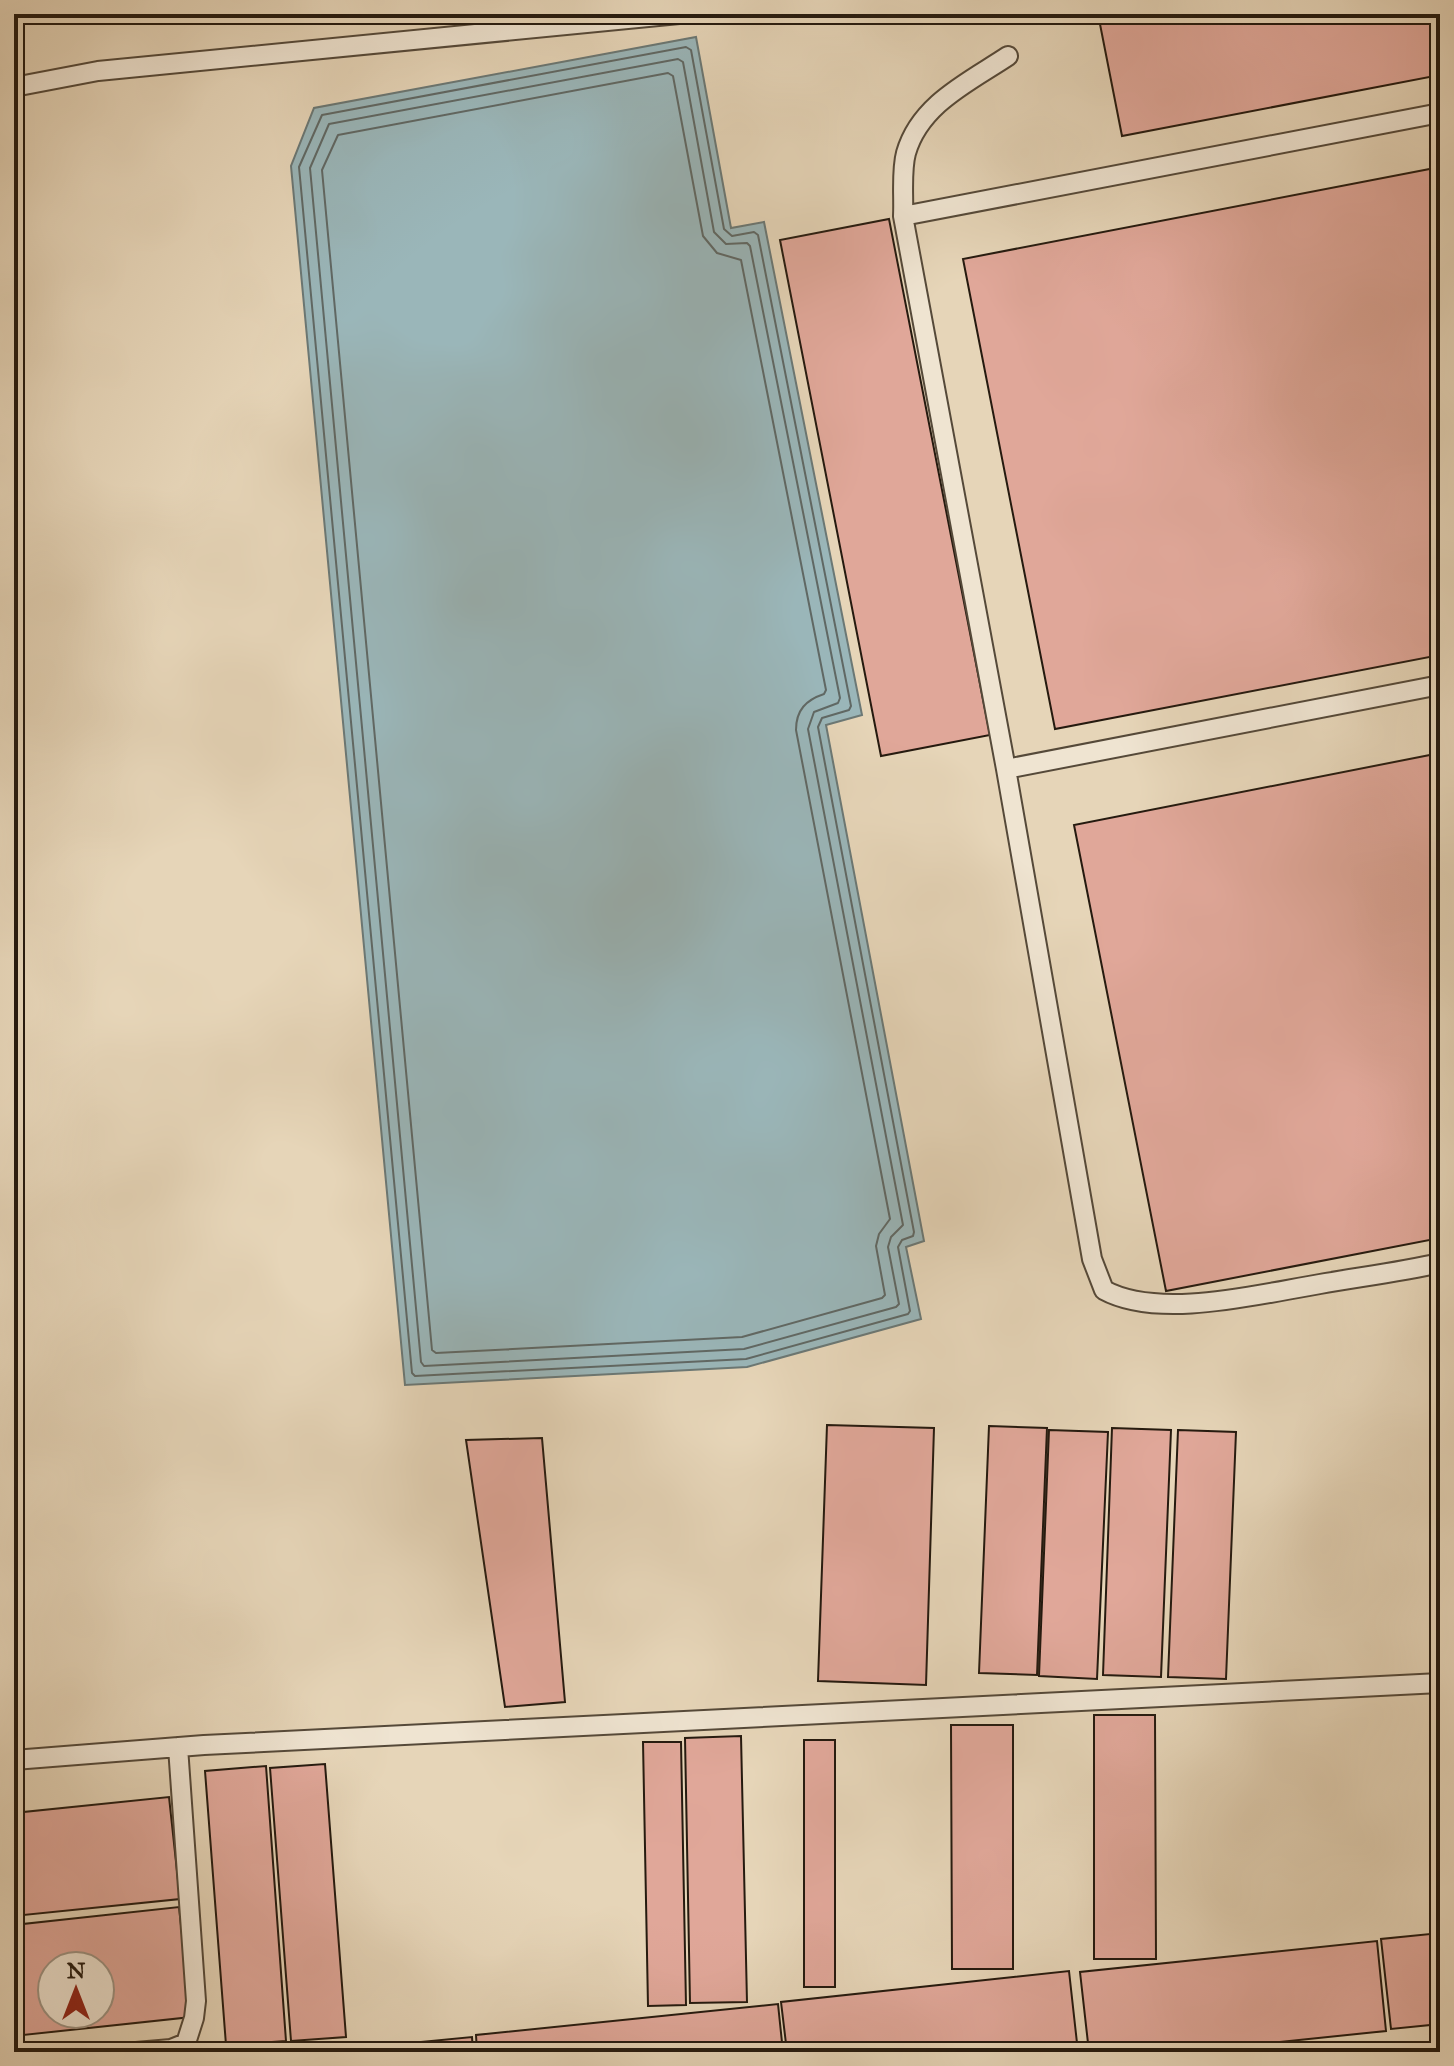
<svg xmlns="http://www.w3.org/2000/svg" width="1454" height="2066" viewBox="0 0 1454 2066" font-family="'IM FELL Great Primer',serif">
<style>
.water{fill:#9ab6b9;stroke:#6b7875;stroke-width:2}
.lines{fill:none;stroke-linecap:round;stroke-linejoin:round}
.shore{stroke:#606864;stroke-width:2}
.building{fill:#e0a799;stroke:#251a0f;stroke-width:2;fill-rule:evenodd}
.lane-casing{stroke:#554939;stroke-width:22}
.lane{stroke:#efe4d1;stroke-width:18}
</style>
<rect width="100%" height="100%" fill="#e6d5b8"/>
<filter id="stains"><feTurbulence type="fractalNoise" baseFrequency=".0025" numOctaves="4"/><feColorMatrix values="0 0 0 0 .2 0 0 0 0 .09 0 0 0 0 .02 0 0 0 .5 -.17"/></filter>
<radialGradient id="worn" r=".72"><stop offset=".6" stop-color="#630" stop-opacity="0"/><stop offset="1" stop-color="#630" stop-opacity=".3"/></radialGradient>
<path class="water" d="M696 37 731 228 764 222 862 715 826 725 924 1241 906 1247 921 1319 747 1367 405 1385 291 166 314 108Z"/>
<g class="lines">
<path class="shore" d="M686 47 691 50 724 229 732 236 754 232 758 235 851 706 849 710 822 718 818 727 914 1232 913 1236 902 1240 898 1247 910 1311 908 1314 746 1359 415 1376 412 1373 299 167 322 115Z
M678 59 683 62 714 232 726 244 747 243 750 246 840 698 838 703 814 712 808 729 903 1225 891 1237 888 1247 899 1304 896 1307 744 1349 424 1366 421 1362 310 168 329 124Z
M668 73 673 76 703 236 717 253 741 260 826 690 824 694C806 700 796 710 796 730L890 1219 879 1234 876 1246 885 1295 882 1298 742 1337 436 1353 432 1350 322 170 338 135Z"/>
</g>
<path class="building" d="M1098 14H1440V75L1122 136Z
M1440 167V655L1055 729 963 259Z
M889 219 990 735 881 756 780 240Z
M1440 753V1238L1166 1291 1074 825Z
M827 1425 934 1428 926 1685 818 1681Z
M989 1426 1047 1428 1037 1675 979 1673Z
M1112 1428 1171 1430 1161 1677 1103 1675Z
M1049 1430 1108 1432 1097 1679 1039 1676Z
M1178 1430 1236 1432 1226 1679 1168 1677Z
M542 1438 565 1702 505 1707 466 1440Z
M1094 1715H1155L1156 1959H1094Z
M951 1725H1013V1969H952Z
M741 1736 747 2002 690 2003 685 1738Z
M804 1740H835V1987H804Z
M643 1742H681L686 2005 648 2006Z
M325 1764 346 2037 291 2041 270 1768Z
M266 1766 286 2041 226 2045 205 1771Z
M169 1797 180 1899 14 1916V1813Z
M179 1907 191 2017 14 2036V1925ZM52 1966H100V2014H52Z
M1440 1933V2024L1391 2029 1381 1939Z
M1377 1941 1386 2031 1181 2052H1089L1080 1972Z
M1069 1971 1078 2052H787L781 2002Z
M778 2004 783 2052H477L476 2035Z
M472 2037 473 2052H317Z"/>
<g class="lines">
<defs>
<path id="lane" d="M1008 56C969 82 920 104 906 153 901 171 904 196 903 216L1006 769 1092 1259 1104 1290C1159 1320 1259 1294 1320 1284 1360 1277 1400 1272 1440 1263
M14 87 98 71 679 14
M903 216 1440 113
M1006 769 1440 685
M14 1760 204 1745 1440 1683
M136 2052 171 2049 186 2043 194 2018 196 2001 178 1747"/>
</defs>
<use href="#lane" class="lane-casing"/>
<use href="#lane" class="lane"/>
</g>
<rect width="1454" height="2066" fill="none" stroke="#e6d5b8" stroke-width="48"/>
<rect x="16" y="16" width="1422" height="2034" fill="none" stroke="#251a0f" stroke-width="4"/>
<rect x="24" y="24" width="1406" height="2018" fill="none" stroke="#251a0f" stroke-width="2"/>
<g transform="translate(76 1990)"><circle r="38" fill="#efe4d1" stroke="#9e9383" stroke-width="2"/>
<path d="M0-6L14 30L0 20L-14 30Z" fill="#8f2418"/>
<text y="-12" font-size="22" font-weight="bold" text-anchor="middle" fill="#251a0f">N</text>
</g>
<rect width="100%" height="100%" filter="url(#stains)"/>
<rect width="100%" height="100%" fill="url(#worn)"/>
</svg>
